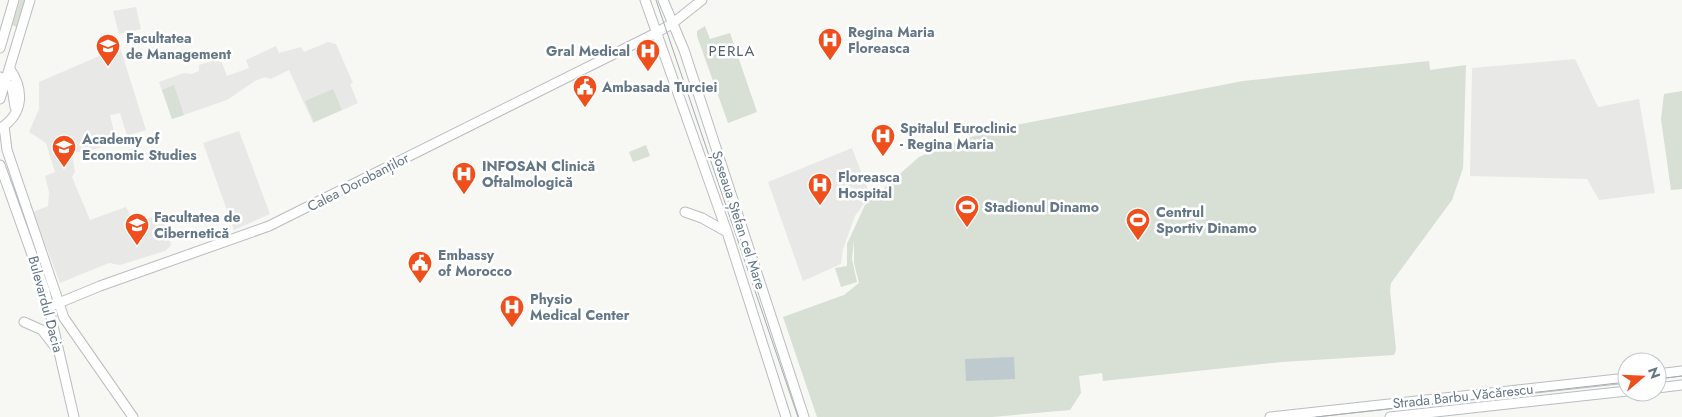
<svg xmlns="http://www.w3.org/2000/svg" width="1682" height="417" viewBox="0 0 1682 417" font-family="Jost,sans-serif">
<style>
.built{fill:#e8e9e7}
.green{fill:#d8dfd4}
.water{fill:#bfcacf}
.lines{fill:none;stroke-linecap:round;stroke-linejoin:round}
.major-casing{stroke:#b9bdc1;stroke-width:11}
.major{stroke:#fff;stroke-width:9}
.tram{stroke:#a6acb2;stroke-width:1}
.labels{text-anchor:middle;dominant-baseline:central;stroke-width:5;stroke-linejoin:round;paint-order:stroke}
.poi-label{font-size:14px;font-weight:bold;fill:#647787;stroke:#fff;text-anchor:start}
.street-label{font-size:14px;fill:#647787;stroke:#fff}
.neighbourhood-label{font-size:15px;letter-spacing:1px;fill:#52606b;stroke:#fff}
</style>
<rect width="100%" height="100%" fill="#f7f7f3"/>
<path class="built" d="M136 7 141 29 119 34 113 11Z
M328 42 336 44 353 83 350 84 358 103 313 123 289 70 271 79 265 77 255 81 227 100 172 119 159 82 184 73 192 74 199 71V65L220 58 227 76 249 68 246 60 276 46 279 53 301 47 304 52Z
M120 47 146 130 127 136 120 113 110 115 116 141 99 148 72 153 75 172 72 177 90 220 126 207 134 223 164 213 171 245 165 251 120 265 109 263 60 283 33 212 48 206 49 192 45 176 55 172 46 143 29 132 39 109V82Z
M1575 59 1598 107 1639 99 1655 193 1599 200 1587 179 1470 176 1472 68Z
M239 131 270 214 234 230 203 143Z
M852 148 870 195 855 216 843 249 841 264 803 281 768 182Z"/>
<path class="green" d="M20 0H25L17 27 12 25Z
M705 26 710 39 730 33 757 112 728 123 697 36V31Z
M1429 61 1430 70 1466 65 1463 168 1452 200 1391 283 1390 290 1396 350 1394 355 1282 362 1103 381 1102 373 1079 376 1081 393 1070 410 992 417H817L783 317 844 295 859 283 854 263V240L852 259 857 282 841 287 835 268 847 266V244L865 205 919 157 947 145 978 135 1017 131 1016 125 1243 81Z
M174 85 184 115 172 119 162 90Z
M333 89 342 110 314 122 305 101Z
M1682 91V189L1671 190 1661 119 1664 94Z
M646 145 650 156 633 162 629 152Z"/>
<path class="water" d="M1014 357 1015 379 966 381 965 359Z"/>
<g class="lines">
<defs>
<path id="major" d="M645 0 727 232 786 417
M663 0 684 50 804 417
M0 48 14 0
M0 77 12 88 15 107
M0 99 30 0
M4 126 7 150 64 318 133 417
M1 128C24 113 24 90 10 69
M0 165 45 291 74 417
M685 212 702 218 727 232
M49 307 100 286 269 226 656 33 673 23 702 0
M24 322 42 330 55 347
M1657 374 1682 371
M1657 388 1682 385
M1270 417 1627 378
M1390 417 1627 391"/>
</defs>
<use href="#major" class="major-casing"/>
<use href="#major" class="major"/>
<path class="tram" d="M656 0 798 417
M1657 379 1682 376
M1316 417 1627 382"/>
</g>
<defs>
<symbol id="hospital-pin" viewBox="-11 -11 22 30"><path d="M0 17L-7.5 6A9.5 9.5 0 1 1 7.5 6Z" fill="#ef4f1c" stroke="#fff"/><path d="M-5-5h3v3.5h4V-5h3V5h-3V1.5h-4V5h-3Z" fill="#fff"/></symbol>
<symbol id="university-pin" viewBox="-11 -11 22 30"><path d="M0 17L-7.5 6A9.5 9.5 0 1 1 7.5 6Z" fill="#ef4f1c" stroke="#fff"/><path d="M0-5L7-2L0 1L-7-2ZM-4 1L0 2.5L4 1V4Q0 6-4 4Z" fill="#fff"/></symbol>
<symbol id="civic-pin" viewBox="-11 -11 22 30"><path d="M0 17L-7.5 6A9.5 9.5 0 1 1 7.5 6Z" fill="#ef4f1c" stroke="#fff"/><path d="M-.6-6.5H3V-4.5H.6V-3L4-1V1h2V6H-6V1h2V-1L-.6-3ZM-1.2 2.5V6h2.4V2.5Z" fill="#fff"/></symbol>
<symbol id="stadium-pin" viewBox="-11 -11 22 30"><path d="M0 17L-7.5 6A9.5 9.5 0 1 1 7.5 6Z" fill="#ef4f1c" stroke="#fff"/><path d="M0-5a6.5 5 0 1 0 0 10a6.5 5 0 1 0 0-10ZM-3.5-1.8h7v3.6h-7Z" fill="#fff"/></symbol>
</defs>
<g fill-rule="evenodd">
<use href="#hospital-pin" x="816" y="26" width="28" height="38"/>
<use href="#university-pin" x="94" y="32" width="28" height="38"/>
<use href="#hospital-pin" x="634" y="37" width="28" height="38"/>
<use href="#civic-pin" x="571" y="73" width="28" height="38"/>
<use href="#hospital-pin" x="869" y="122" width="28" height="38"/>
<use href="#university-pin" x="50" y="133" width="28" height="38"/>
<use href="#hospital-pin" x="450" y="160" width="28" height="38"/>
<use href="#hospital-pin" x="806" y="171" width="28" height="38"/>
<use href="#stadium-pin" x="953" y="193" width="28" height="38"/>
<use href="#stadium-pin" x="1124" y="206" width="28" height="38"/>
<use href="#university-pin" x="123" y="211" width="28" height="38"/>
<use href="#civic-pin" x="406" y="249" width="28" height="38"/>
<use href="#hospital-pin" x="498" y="293" width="28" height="38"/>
</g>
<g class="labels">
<g class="poi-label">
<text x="848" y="32">Regina Maria<tspan x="848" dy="16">Floreasca</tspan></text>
<text x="126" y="38">Facultatea<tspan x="126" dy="16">de Management</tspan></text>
<text x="630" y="51" text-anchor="end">Gral Medical</text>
<text x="602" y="87">Ambasada Turciei</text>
<text x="900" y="128">Spitalul Euroclinic<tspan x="900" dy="16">- Regina Maria</tspan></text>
<text x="82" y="139">Academy of<tspan x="82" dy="16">Economic Studies</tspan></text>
<text x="482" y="166">INFOSAN Clinică<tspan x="482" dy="16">Oftalmologică</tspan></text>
<text x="838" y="177">Floreasca<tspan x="838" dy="16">Hospital</tspan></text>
<text x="984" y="207">Stadionul Dinamo</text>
<text x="1156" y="212">Centrul<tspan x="1156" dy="16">Sportiv Dinamo</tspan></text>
<text x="154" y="217">Facultatea de<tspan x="154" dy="16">Cibernetică</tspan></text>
<text x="438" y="255">Embassy<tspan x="438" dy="16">of Morocco</tspan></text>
<text x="530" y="299">Physio<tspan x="530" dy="16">Medical Center</tspan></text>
</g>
<g class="street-label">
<text transform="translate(358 182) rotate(-27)">Calea Dorobanților</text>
<text transform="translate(739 220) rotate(72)">Șoseaua Ștefan cel Mare</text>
<text transform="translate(46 304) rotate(75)">Bulevardul Dacia</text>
<text transform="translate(1463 396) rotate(-6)">Strada Barbu Văcărescu</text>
</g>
<g class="neighbourhood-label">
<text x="732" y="51">PERLA</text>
</g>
</g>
<g transform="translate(1642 377) rotate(71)"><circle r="24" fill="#ffffff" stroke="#c1c9cf"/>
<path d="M0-4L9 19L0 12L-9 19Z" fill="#ef4f1c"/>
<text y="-8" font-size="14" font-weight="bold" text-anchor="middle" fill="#647787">N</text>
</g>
</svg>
